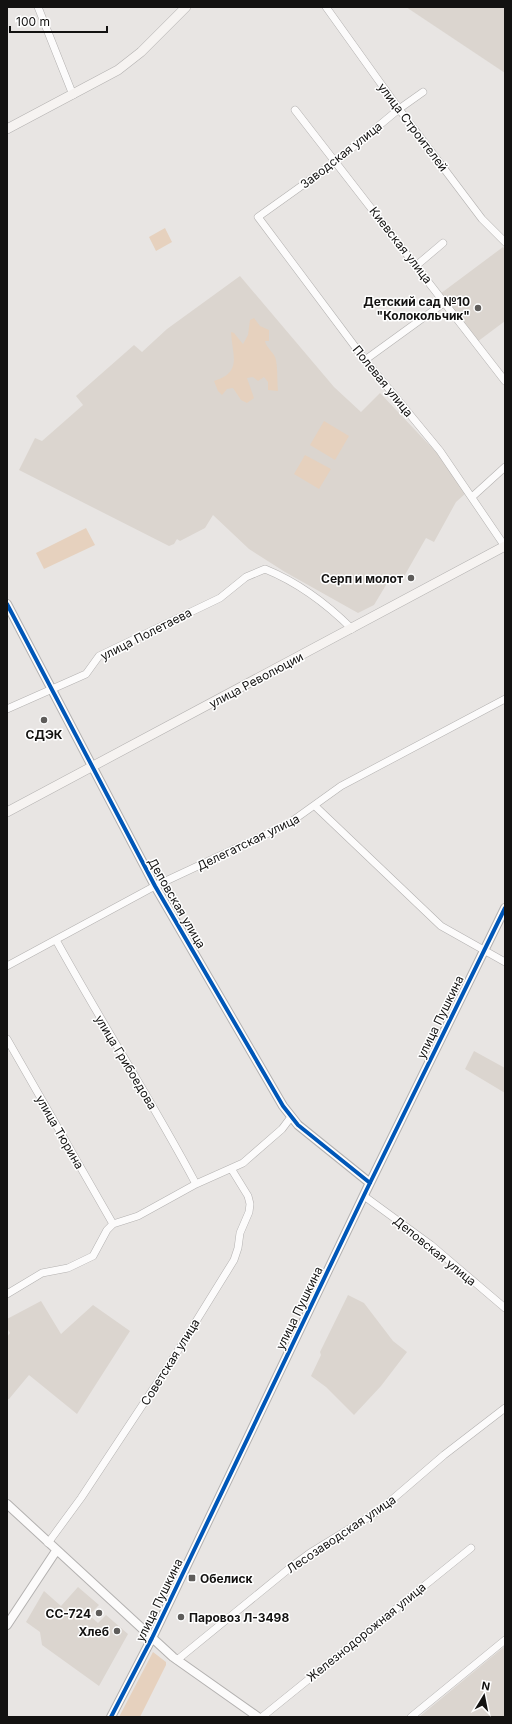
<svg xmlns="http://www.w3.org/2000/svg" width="512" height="1724" viewBox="0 0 512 1724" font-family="Inter,sans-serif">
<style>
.built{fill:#dbd5cf}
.green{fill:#e6d1be}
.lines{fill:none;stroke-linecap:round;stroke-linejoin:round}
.minor-casing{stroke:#b3b1b0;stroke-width:8}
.tertiary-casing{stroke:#b3b1b0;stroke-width:10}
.secondary-casing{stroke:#b3b1b0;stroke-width:10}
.minor{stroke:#fcfbfb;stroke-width:7}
.tertiary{stroke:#fcfbfb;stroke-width:8}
.secondary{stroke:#f6f3f1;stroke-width:9}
.cycleway-casing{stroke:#fff;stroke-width:6}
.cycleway{stroke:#0057b8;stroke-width:4}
.poi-dot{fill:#5e5c5a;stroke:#fff;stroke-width:1.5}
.labels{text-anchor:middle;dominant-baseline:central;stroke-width:3;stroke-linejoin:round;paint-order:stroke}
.street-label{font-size:12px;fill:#131211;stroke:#fff}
.poi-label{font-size:12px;font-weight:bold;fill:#131211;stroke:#fff;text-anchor:end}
</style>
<rect width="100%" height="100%" fill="#e8e5e3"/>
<path class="built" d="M406 7H505V73Z
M503 247 505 250V321L477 342 440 294Z
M240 276 334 387 361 412 380 393 436 452 466 493 456 502 434 542 426 538 402 580 392 575 374 605 358 613 285 572 249 549 213 515 205 528 180 541 177 539 174 544 169 546 19 470 35 438 42 441 83 405 76 396 134 345 142 352 167 329Z
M474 1051 505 1068V1093L465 1069Z
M348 1295 364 1303 393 1341 407 1352 381 1386 354 1415 326 1387 311 1376 321 1355 320 1352Z
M41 1301 61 1334 93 1305 130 1331 77 1414 29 1375 9 1399H7V1337L10 1333 7 1328V1319Z
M78 1587 99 1605 89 1615 98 1623 106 1615 128 1634 99 1686 42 1645 40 1632 26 1622 44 1591 61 1606Z
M505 1646V1715L503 1717H419Z"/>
<path class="green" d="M165 228 172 242 156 251 149 237Z
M254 318 260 326 269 330V341H265C266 347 272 351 275 357 278 364 277 382 278 391L268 390V382L264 377 258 381 253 377 247 378 254 398 247 403 241 400 233 388 227 389 222 395 218 391 214 381C243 372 232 355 231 332L234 333 243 344 248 335 250 320Z
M324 421 349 436 335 460 310 445Z
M305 455 331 469 319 489 294 474Z
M86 528 95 545 44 569 36 553Z
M153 1652 166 1662V1665L140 1717H119Z"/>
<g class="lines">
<defs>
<path id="minor" d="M38 7 73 95
M326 7 399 109 482 219 505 242
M423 92 399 109 335 162 258 217 365 360 440 451 504 545
M295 110 505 381
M417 265 443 243
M365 360 445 302
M472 497 505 467
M7 709 86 674 99 656 220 598 246 577 265 569C297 582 327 604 352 629
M315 806 441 926 505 962
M56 940C101 1022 152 1101 196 1184
M7 966 155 886 288 824 341 786 505 699
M7 1039 113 1224
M364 1196 431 1245 505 1308
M7 1294 42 1273 68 1268 93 1256 107 1230 113 1224 138 1216 196 1184 243 1163 282 1129 291 1117
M48 1543 81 1498 169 1365 234 1260 238 1248 240 1233 249 1212 250 1204 248 1196 232 1170
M177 1660 291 1567 310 1553 380 1510 444 1455 505 1408
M262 1717 471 1548
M411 1717 505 1640"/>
<path id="tertiary" d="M7 604 155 886 283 1106 298 1125 370 1183
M7 1504 173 1657 258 1717
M7 1625 56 1551
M111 1717 152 1638 366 1191 505 908"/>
<path id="secondary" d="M7 129 118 70 141 52 186 7
M7 812 505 546"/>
</defs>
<use href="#minor" class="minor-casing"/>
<use href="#tertiary" class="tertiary-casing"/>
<use href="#secondary" class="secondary-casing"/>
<use href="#minor" class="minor"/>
<use href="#tertiary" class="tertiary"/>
<use href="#secondary" class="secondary"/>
<defs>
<path id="cycleway" d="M7 604 155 886 283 1106 298 1125 370 1183
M111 1717 152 1638 366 1191 505 908"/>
</defs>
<use href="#cycleway" class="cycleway-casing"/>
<use href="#cycleway" class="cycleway"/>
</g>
<g class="poi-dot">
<circle cx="478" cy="308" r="4"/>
<circle cx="411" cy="578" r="4"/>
<circle cx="44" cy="720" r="4"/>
<rect x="188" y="1574" width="8" height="8" rx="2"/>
<circle cx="99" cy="1613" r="4"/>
<circle cx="181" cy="1617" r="4"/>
<circle cx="117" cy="1631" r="4"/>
</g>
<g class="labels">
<g class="street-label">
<text transform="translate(413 127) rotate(53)">улица Строителей</text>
<text transform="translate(341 155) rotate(-38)">Заводская улица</text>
<text transform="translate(401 245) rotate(52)">Киевская улица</text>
<text transform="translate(383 381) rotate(51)">Полевая улица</text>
<text transform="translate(146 634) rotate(-27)">улица Полетаева</text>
<text transform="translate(256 680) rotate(-28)">улица Революции</text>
<text transform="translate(248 842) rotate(-26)">Делегатская улица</text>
<text transform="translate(177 903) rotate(60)">Деповская улица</text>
<text transform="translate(440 1017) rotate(-64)">улица Пушкина</text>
<text transform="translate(126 1062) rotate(59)">улица Грибоедова</text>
<text transform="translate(60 1132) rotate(60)">улица Тюрина</text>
<text transform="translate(435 1251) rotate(39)">Деповская улица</text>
<text transform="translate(299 1308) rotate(-64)">улица Пушкина</text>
<text transform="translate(170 1362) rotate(-58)">Советская улица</text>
<text transform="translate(341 1534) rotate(-34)">Лесозаводская улица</text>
<text transform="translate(159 1600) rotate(-64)">улица Пушкина</text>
<text transform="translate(366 1632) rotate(-39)">Железнодорожная улица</text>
</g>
<g class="poi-label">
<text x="470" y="301">Детский сад №10<tspan x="470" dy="14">"Колокольчик"</tspan></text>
<text x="403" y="578">Серп и молот</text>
<text x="44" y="734" text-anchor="middle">СДЭК</text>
<text x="200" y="1578" text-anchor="start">Обелиск</text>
<text x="91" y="1613">СС-724</text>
<text x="189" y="1617" text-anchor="start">Паровоз Л-3498</text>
<text x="109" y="1631">Хлеб</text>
</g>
</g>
<rect width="512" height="1724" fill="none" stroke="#131211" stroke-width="16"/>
<g transform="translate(484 1696) rotate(10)" stroke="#ffffff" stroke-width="3" paint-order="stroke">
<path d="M0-3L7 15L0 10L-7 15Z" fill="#131211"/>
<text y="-6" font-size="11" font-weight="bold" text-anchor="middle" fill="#131211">N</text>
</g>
<path d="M10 26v6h97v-6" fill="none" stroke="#131211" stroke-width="2"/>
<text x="16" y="26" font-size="12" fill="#131211" stroke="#ffffff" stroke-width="3" paint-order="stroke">100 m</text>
</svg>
